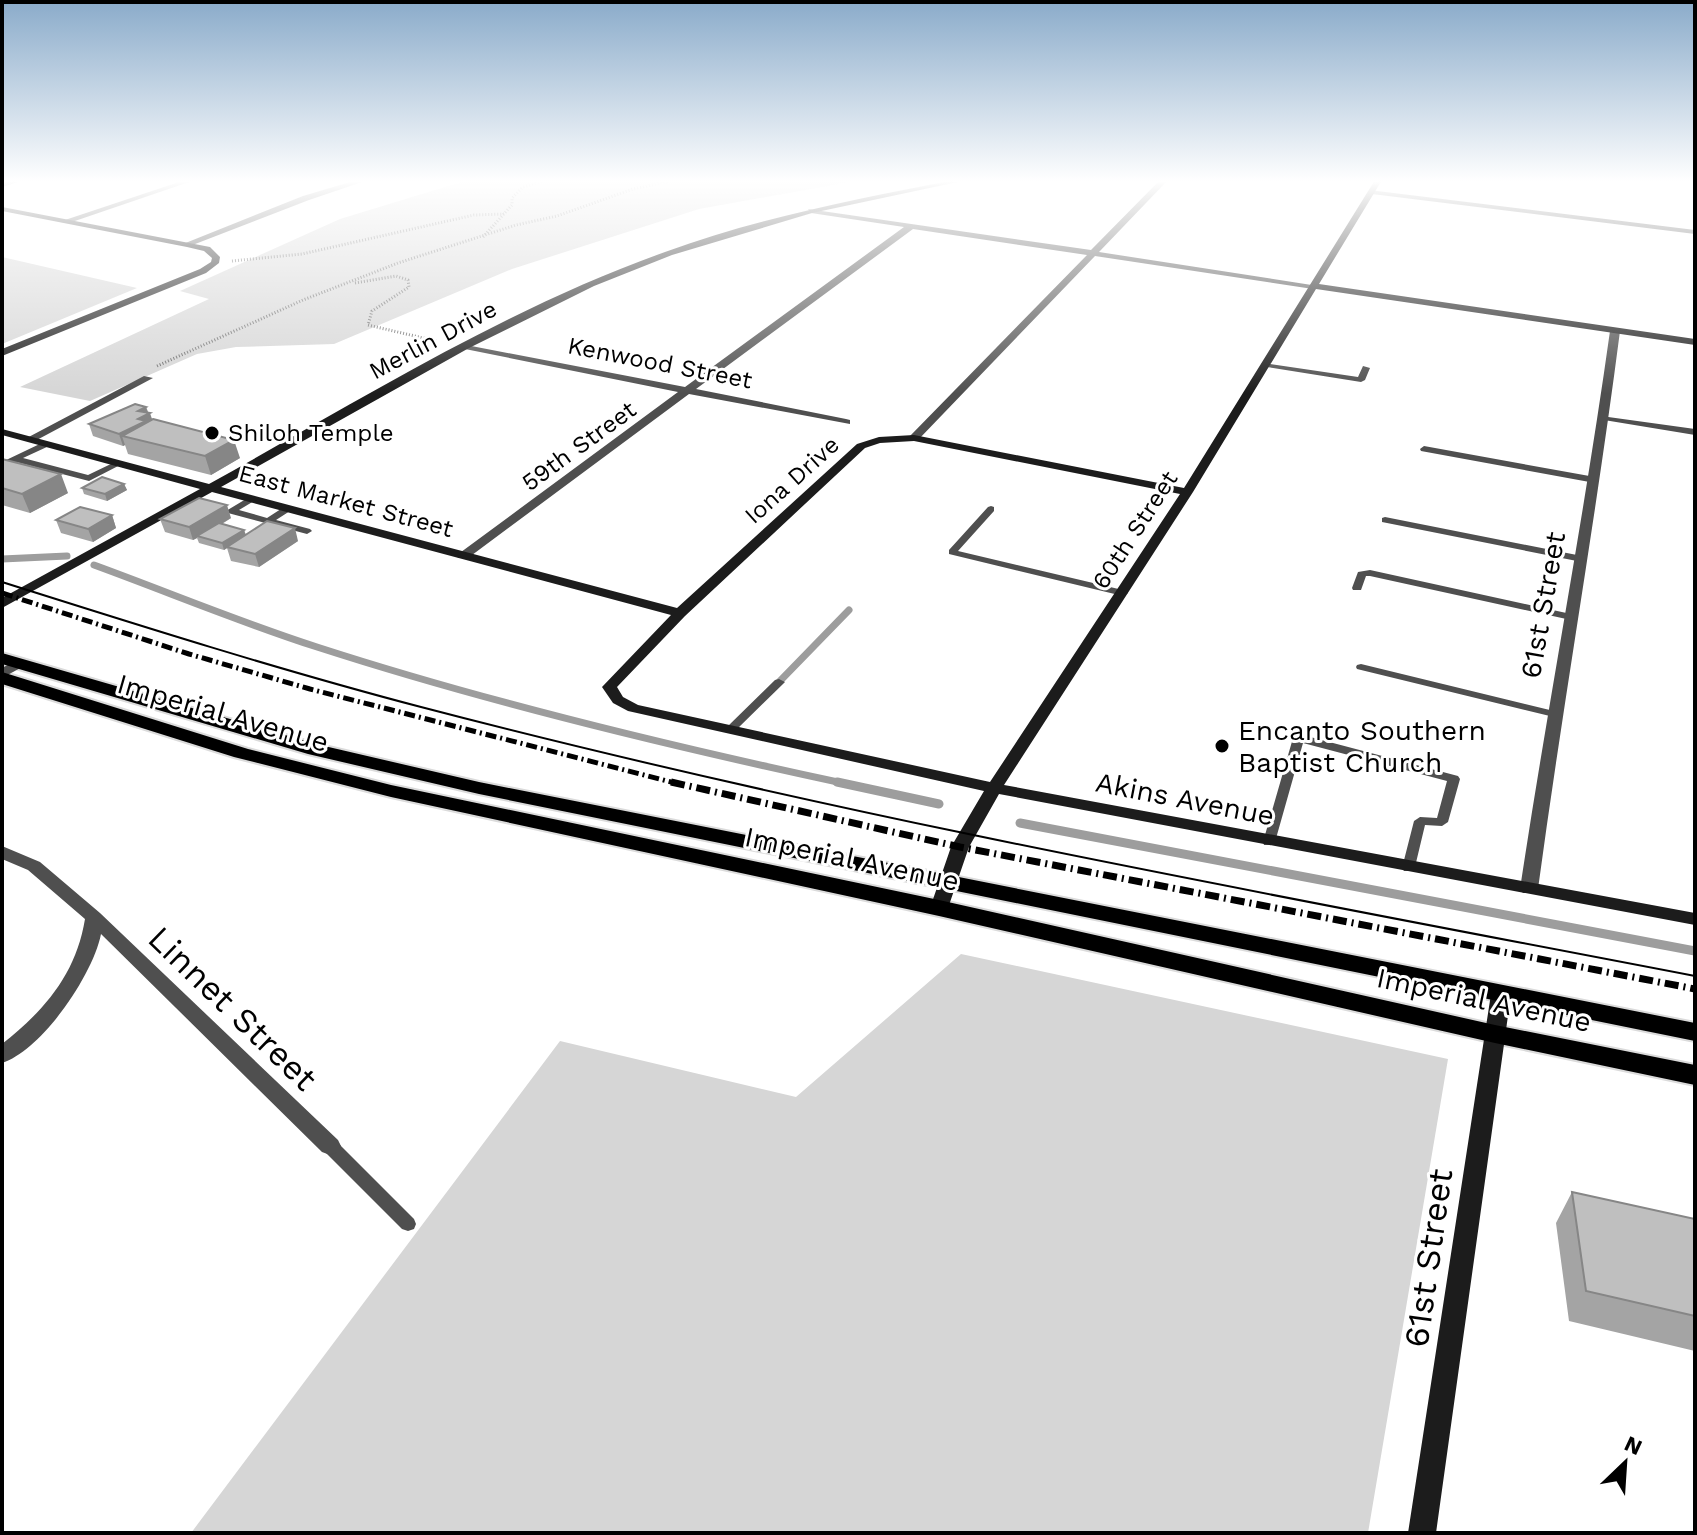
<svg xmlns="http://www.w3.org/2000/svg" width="1697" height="1535" viewBox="0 0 1697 1535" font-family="'Work Sans',sans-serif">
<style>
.green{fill:#d6d6d6}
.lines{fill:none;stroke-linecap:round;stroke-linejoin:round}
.stream-far1{stroke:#9d9d9d;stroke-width:7}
.stream{stroke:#9d9d9d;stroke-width:9}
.primary-casing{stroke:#dbdbdb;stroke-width:4}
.path{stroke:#717171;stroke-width:3;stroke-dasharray:1 2;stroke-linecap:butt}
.lane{fill:#4f4f4f;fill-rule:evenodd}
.street{fill:#4f4f4f;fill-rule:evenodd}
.secondary{fill:#1c1c1c;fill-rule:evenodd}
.primary{fill:#000;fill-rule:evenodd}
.tram{stroke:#000;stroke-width:2}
.rail-far1{stroke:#000;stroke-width:5;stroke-dasharray:11 4 2 4;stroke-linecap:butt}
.rail{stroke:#000;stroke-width:7;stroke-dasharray:14 5 2 5;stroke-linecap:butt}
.wall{fill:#a4a4a4}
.shaded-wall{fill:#868686}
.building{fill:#bfbfbf;stroke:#868686;stroke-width:2}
.poi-dot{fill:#000;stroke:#fff;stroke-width:3}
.labels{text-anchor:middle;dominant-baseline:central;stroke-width:6;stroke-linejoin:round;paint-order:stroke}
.far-street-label{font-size:24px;fill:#000;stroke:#fff}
.far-poi-label{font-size:24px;fill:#000;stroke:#fff;text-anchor:start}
.street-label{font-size:28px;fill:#000;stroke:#fff}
.poi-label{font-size:28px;fill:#000;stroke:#fff;text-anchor:start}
.near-street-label{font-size:34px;fill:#000;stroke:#fff}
</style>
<rect width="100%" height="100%" fill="#fff"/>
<path class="green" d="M468 180H861L699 209 512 269 334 344 236 347 197 354 90 401 20 387 209 299 180 291 340 219Z
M2 257 137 288 2 344Z
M961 954 1448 1059 1368 1533H191L560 1041 796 1097Z"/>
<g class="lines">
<path class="stream-far1" d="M2 559 67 556
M94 565C168 592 242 623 317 647 490 703 669 746 847 784
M779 682 849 610"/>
<path class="stream" d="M837 782 939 804
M1020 823 1695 951"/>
<defs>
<path id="primary" d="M2 653 320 745 479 782 1695 1023V1041L479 794 308 754 2 664Z
M2 672 248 749 391 785 939 900 1495 1025 1695 1065V1085L1495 1043 939 916 391 797 234 757 2 684Z"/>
</defs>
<use href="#primary" class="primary-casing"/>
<path class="path" d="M483 237 512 205V198L523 187 547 180
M232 261 302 254 474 215 504 214
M355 283 396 276 408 280 409 287 372 311 368 325 436 341
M157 366 303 300 398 263 516 225 557 216 633 189 674 180"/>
<path class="lane" d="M1264 363 1358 377 1363 366 1370 368 1365 380 1361 382 1267 367 1263 365Z
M1601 416 1695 429V435L1604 420H1601Z
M46 441 50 444 49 446 23 458 88 475 115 462 122 464 89 481 16 462 2 468V462Z
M1424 446 1595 477 1599 480 1595 483 1421 451 1420 449Z
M251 496 254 497V501L239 510 267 518 284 507H290V511L276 520 310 529 312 531 307 534 228 513 226 511Z
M991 506 994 507V511L958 551 1127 591 1128 593 1123 596 949 554V550L988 507Z
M1385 517 1582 556 1587 559 1582 562 1382 522V518Z
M1370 570 1571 614 1576 617 1571 620 1370 576H1366L1361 590H1353L1352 588 1358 572Z
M1361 664 1558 712 1560 714 1554 717 1357 669 1356 667 1357 665Z
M779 679 785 682 783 684 735 731H727L725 729 727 727 775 680Z
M1299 734 1458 776 1460 779 1448 822 1442 826 1425 825 1414 871H1404L1402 868 1414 821 1420 817 1437 818 1447 781 1303 743 1275 842 1274 845H1264L1263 842 1293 738Z
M330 1139 336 1141 414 1219 416 1224 414 1229 408 1231 402 1229 324 1151 322 1146 324 1141Z"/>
<path class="street" d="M185 180H195L69 223 62 221Z
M357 180H368L309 200 190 246 183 244 303 196Z
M1160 180H1168L1099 252 1318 286 1313 289 1095 256 918 440H910V436L1087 255 913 229 696 389 846 419 850 420V424L689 394 468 558H458L457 555 678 392 465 349 461 348V344L685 387 904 227 811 213 808 209 1091 250Z
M1369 190 1695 230V234L1372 194Z
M1615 328 1620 331C1596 518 1563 703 1538 889L1535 893H1523L1520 889C1548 703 1584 518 1610 331Z
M144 376 153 378 33 442 23 440Z
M19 659 26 663 24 666 2 678V668Z
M2 846 40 862 100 913 338 1140 341 1146 338 1152 330 1155 322 1152 101 934C93 975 42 1050 2 1063V1044C45 1010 76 974 85 919L28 870 2 859Z"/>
<path class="secondary" d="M14 180H25L2 187V183Z
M954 180H967L812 213 672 255 594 286 469 348 221 487 677 608 857 444 879 437 914 435 1184 488 1375 180H1382L1319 284 1695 339V345L1316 289 1193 492 1004 785 1695 913V925L999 794 969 847 948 908 945 912H933L930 908 951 847 984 791 628 711 613 703 602 687 671 615 212 492 2 608V598L200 489 2 435V429L209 484C357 402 505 309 665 252 758 218 857 199 954 180ZM914 441 1180 494 990 782 638 705 623 697 617 687 685 616 865 448 880 443Z
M2 207 210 247 220 257 219 263 206 273 2 356V349L200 269 211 262 212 258 204 251 187 247 2 211Z
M1501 987 1508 989 1511 994 1436 1533H1408L1491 994 1494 989Z"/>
<use href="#primary" class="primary"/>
<path class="tram" d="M2 582C141 626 280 670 421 707 841 817 1269 894 1695 976"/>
<path class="rail-far1" d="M2 593 189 654 310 689 679 784"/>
<path class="rail" d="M671 782 960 847 1695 989"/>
</g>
<path class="wall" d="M146 407 152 420 240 458 211 475 128 454 125 445 123 446 93 436 89 424Z
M2 459 68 493 30 513 2 505Z
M124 484 127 490 107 501 84 494 82 488Z
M112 515 116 528 93 542 61 533 56 520Z
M231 518 222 524 244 530 246 535 298 541 259 567 231 561 227 548 224 550 199 543 197 538 193 540 165 532 160 519Z
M1572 1192 1695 1219V1351L1569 1321 1556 1223Z"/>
<path class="shaded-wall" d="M146 407 148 414 150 413 154 425 122 436 125 445 123 446 119 434 138 411Z
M234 440 240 458 211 475 205 456Z
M61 474 68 493 30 513 22 494Z
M124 484 127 490 107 501 105 494Z
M227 505 231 518 199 537 197 536V538L193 540 189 527Z
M112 515 116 528 93 542 88 529Z
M295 528 298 541 259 567 255 554Z
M244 530 246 536 224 550 222 543Z"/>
<path class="building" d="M135 404 146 407 138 411 150 413 138 419 146 421 119 434 89 424Z
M153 419 234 440 205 456 122 436Z
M2 459 61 474 22 494 2 488Z
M102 477 124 484 105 494 82 488Z
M199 498 227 505 189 527 160 519Z
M80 507 112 515 88 529 56 520Z
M267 521 295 528 255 554 227 547Z
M219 523 244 530 222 543 197 536Z
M1572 1192 1695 1219V1316L1586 1291Z"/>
<linearGradient id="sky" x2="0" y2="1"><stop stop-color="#8aabca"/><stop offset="0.46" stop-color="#fff"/><stop offset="1" stop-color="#fff" stop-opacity="0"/></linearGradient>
<rect width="1697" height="394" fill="url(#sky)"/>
<g class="poi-dot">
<circle cx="212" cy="433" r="8"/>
<circle cx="1222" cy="746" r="8"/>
</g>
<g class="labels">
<g class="far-street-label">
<text transform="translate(433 340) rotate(-28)">Merlin Drive</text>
<text transform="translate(660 363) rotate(11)">Kenwood Street</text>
<text transform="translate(579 446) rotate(-36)">59th Street</text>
<text transform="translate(792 480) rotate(-42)">Iona Drive</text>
<text transform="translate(346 501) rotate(15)">East Market Street</text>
<text transform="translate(1135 530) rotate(-57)">60th Street</text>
</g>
<g class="far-poi-label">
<text x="228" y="433">Shiloh Temple</text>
</g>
<g class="street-label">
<text transform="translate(1543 605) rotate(-80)">61st Street</text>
<text transform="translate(223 713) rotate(16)">Imperial Avenue</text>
<text transform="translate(1185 799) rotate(11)">Akins Avenue</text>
<text transform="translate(852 859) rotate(12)">Imperial Avenue</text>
<text transform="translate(1484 1000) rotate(12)">Imperial Avenue</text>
</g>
<g class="poi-label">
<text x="1238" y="730">Encanto Southern<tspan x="1238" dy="32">Baptist Church</tspan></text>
</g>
<g class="near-street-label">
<text transform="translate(233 1008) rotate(44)">Linnet Street</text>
<text transform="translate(1428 1258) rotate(-82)">61st Street</text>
</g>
</g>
<rect width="1697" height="1535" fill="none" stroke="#000000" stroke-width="8"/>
<g transform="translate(1625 1463) rotate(25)" stroke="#ffffff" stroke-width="6" paint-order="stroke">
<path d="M0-6L14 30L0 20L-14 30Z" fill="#000000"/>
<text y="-12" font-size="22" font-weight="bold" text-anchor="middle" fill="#000000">N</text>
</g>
</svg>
